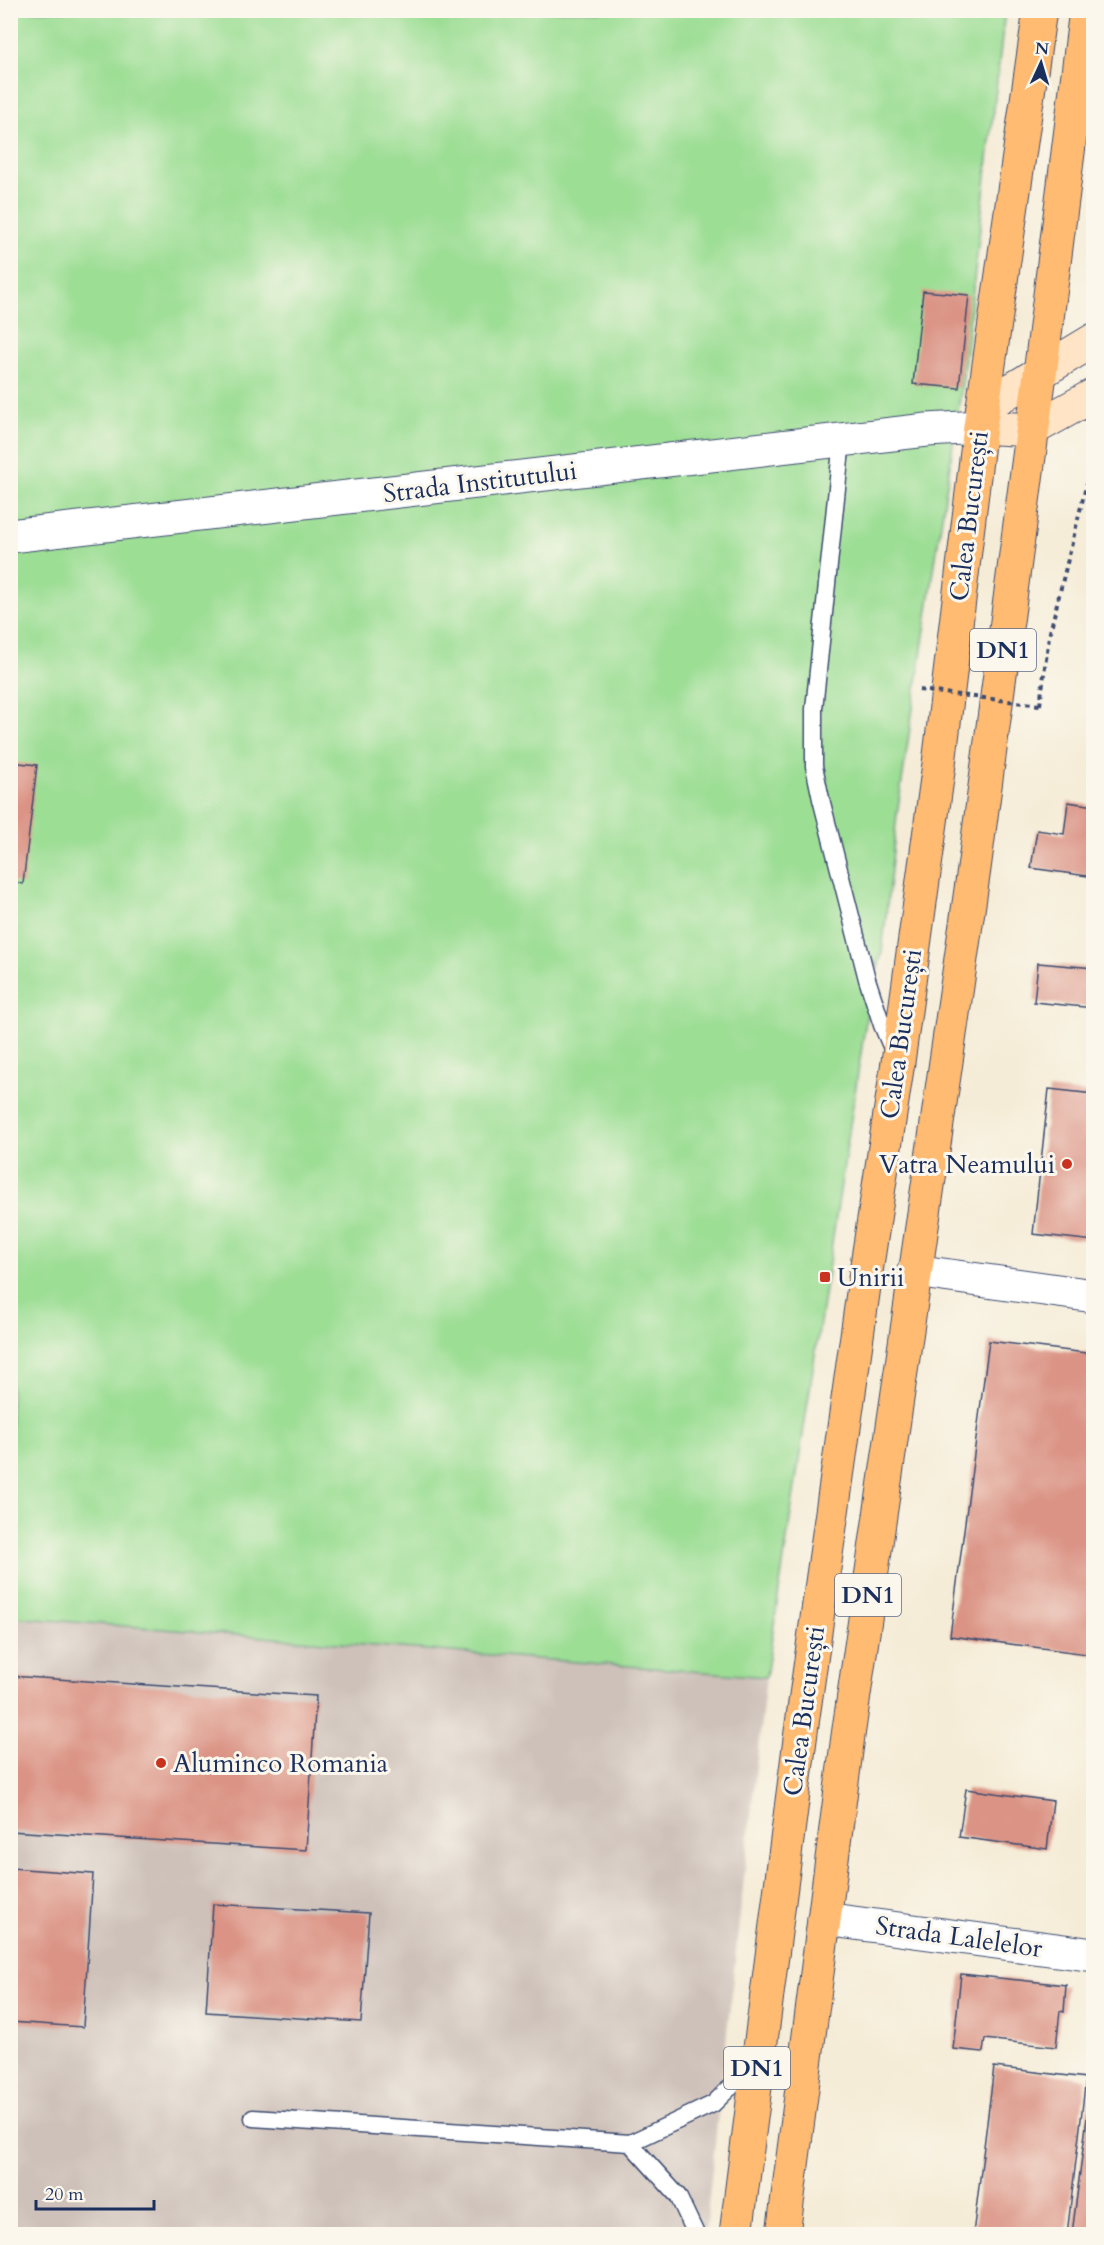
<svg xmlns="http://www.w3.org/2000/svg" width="1104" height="2245" viewBox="0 0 1104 2245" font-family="Cardo,serif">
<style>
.industrial{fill:#cec1b9}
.green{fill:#9dde95;stroke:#5c867a;stroke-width:1.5}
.building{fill:#da9384}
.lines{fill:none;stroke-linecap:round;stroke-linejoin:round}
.service-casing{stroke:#3c4b70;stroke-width:19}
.minor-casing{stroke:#3c4b70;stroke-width:35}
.secondary-casing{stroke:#3c4b70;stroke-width:35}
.trunk-casing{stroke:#3c4b70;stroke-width:35}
.path{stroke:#3c4b70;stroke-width:4;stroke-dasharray:4.5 4.5;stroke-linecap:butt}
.service{stroke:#fff;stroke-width:16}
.minor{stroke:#fff;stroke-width:33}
.secondary{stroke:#ffe4c6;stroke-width:33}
.trunk{stroke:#ffbb71;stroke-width:33}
.path-bridge{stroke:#3c4b70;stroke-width:4;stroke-dasharray:4.5 4.5;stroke-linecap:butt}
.poi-dot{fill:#c8321e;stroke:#fbf7ec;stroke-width:2}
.labels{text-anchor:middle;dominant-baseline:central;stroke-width:6;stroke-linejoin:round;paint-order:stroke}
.shield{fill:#fbf7ec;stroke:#5e6b89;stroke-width:1.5}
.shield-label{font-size:24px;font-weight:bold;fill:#1b2f5e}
.street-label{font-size:26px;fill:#1b2f5e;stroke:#fbf7ec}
.poi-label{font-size:26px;fill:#1b2f5e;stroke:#fbf7ec;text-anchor:start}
</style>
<rect width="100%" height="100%" fill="#fbf7ec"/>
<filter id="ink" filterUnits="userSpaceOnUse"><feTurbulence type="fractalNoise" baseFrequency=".0167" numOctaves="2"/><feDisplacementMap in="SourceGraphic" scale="12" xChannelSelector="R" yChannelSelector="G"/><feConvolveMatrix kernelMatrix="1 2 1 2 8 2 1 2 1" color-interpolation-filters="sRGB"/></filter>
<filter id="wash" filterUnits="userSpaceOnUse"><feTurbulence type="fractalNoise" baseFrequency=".008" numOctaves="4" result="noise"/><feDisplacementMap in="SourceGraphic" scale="24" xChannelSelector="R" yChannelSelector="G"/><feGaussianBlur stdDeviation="1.35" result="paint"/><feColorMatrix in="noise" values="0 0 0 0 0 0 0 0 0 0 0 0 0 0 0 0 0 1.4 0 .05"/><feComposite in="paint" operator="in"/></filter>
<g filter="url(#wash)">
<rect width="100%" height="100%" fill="#f5ecd7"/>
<path class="industrial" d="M10 1617 766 1677 705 2234H11Z"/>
<path class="green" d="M10 11H1005L962 385 897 814 882 952 878 968 875 961 766 1677 11 1617Z"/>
<g id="blocks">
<path class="building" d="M923 291 969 295 959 388 913 384Z
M10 762 37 765 23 884 10 882Z
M1068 802 1094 806V877L1031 868 1037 830 1064 834Z
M1038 963 1094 968V1008L1034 1002Z
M1049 1089 1094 1094V1241L1033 1234Z
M989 1341 1094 1354V1655L950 1636Z
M10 1676 316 1696 306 1850 10 1831Z
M966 1789 1053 1801 1047 1849 959 1837Z
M10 1868 93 1874 83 2027 10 2022Z
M213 1904 369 1913 361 2022 206 2012Z
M961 1974 1066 1985 1064 2012 1060 2011 1056 2047 985 2039 983 2052 953 2049Z
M994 2067 1086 2078 1067 2234H973Z
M1092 2079 1094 2234H1072Z"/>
</g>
</g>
<g filter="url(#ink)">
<use href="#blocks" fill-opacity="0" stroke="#3c4b70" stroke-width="1.5"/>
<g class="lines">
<defs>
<path id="service" d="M842 440 814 709V766L821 799 867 979 882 1025 894 1053
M253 2118 630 2143 713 2104 741 2077 750 2061
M630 2143 678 2196 696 2234"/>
<path id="minor" d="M10 536 927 430 980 427
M914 1271 1094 1296
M824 1919 1094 1955"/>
<path id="secondary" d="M983 407 1094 340
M980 427 1031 430 1094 395"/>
<path id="trunk" d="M736 2234 802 1724 867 1265 898 1062 939 764 980 427 1040 10
M783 2234 848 1736 974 869 1040 374 1086 10"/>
</defs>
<use href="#service" class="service-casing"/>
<use href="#minor" class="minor-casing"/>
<use href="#secondary" class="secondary-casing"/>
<use href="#trunk" class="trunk-casing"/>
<path class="path" d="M1040 705 1049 636 1094 454"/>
<use href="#service" class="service"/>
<use href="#minor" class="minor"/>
<use href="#secondary" class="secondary"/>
<use href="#trunk" class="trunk"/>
<path class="path-bridge" d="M919 690 1040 705"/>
</g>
</g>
<g class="poi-dot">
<circle cx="1067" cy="1164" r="6"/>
<rect x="819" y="1271" width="12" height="12" rx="3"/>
<circle cx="161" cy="1763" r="6"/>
</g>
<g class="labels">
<g class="shield">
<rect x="970" y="629" width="66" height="42" rx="4.5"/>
<rect x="835" y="1574" width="66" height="42" rx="4.5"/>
<rect x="724" y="2047" width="66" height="42" rx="4.5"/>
</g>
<g class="shield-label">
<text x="1003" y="650">DN1</text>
<text x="868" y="1595">DN1</text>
<text x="757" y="2068">DN1</text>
</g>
<g class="street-label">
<text transform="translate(480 482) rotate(-7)">Strada Institutului</text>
<text transform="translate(969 516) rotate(-83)">Calea București</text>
<text transform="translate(901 1034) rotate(-82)">Calea București</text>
<text transform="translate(804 1711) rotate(-82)">Calea București</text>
<text transform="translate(959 1937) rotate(8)">Strada Lalelelor</text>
</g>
<g class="poi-label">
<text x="1055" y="1164" text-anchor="end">Vatra Neamului</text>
<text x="837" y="1277">Unirii</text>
<text x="173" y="1763">Aluminco Romania</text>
</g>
</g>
<rect width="1104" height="2245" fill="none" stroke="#fbf7ec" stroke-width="36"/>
<g transform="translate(1041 63) rotate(4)" stroke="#fbf7ec" stroke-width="4.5" paint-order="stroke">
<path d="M0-4.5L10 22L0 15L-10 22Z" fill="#1b2f5e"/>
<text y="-9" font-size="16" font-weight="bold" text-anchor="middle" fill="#1b2f5e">N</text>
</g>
<path d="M36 2200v9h118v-9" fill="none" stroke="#1b2f5e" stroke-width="3"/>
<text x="45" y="2200" font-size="18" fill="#1b2f5e" stroke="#fbf7ec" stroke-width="4.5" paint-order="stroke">20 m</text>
</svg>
